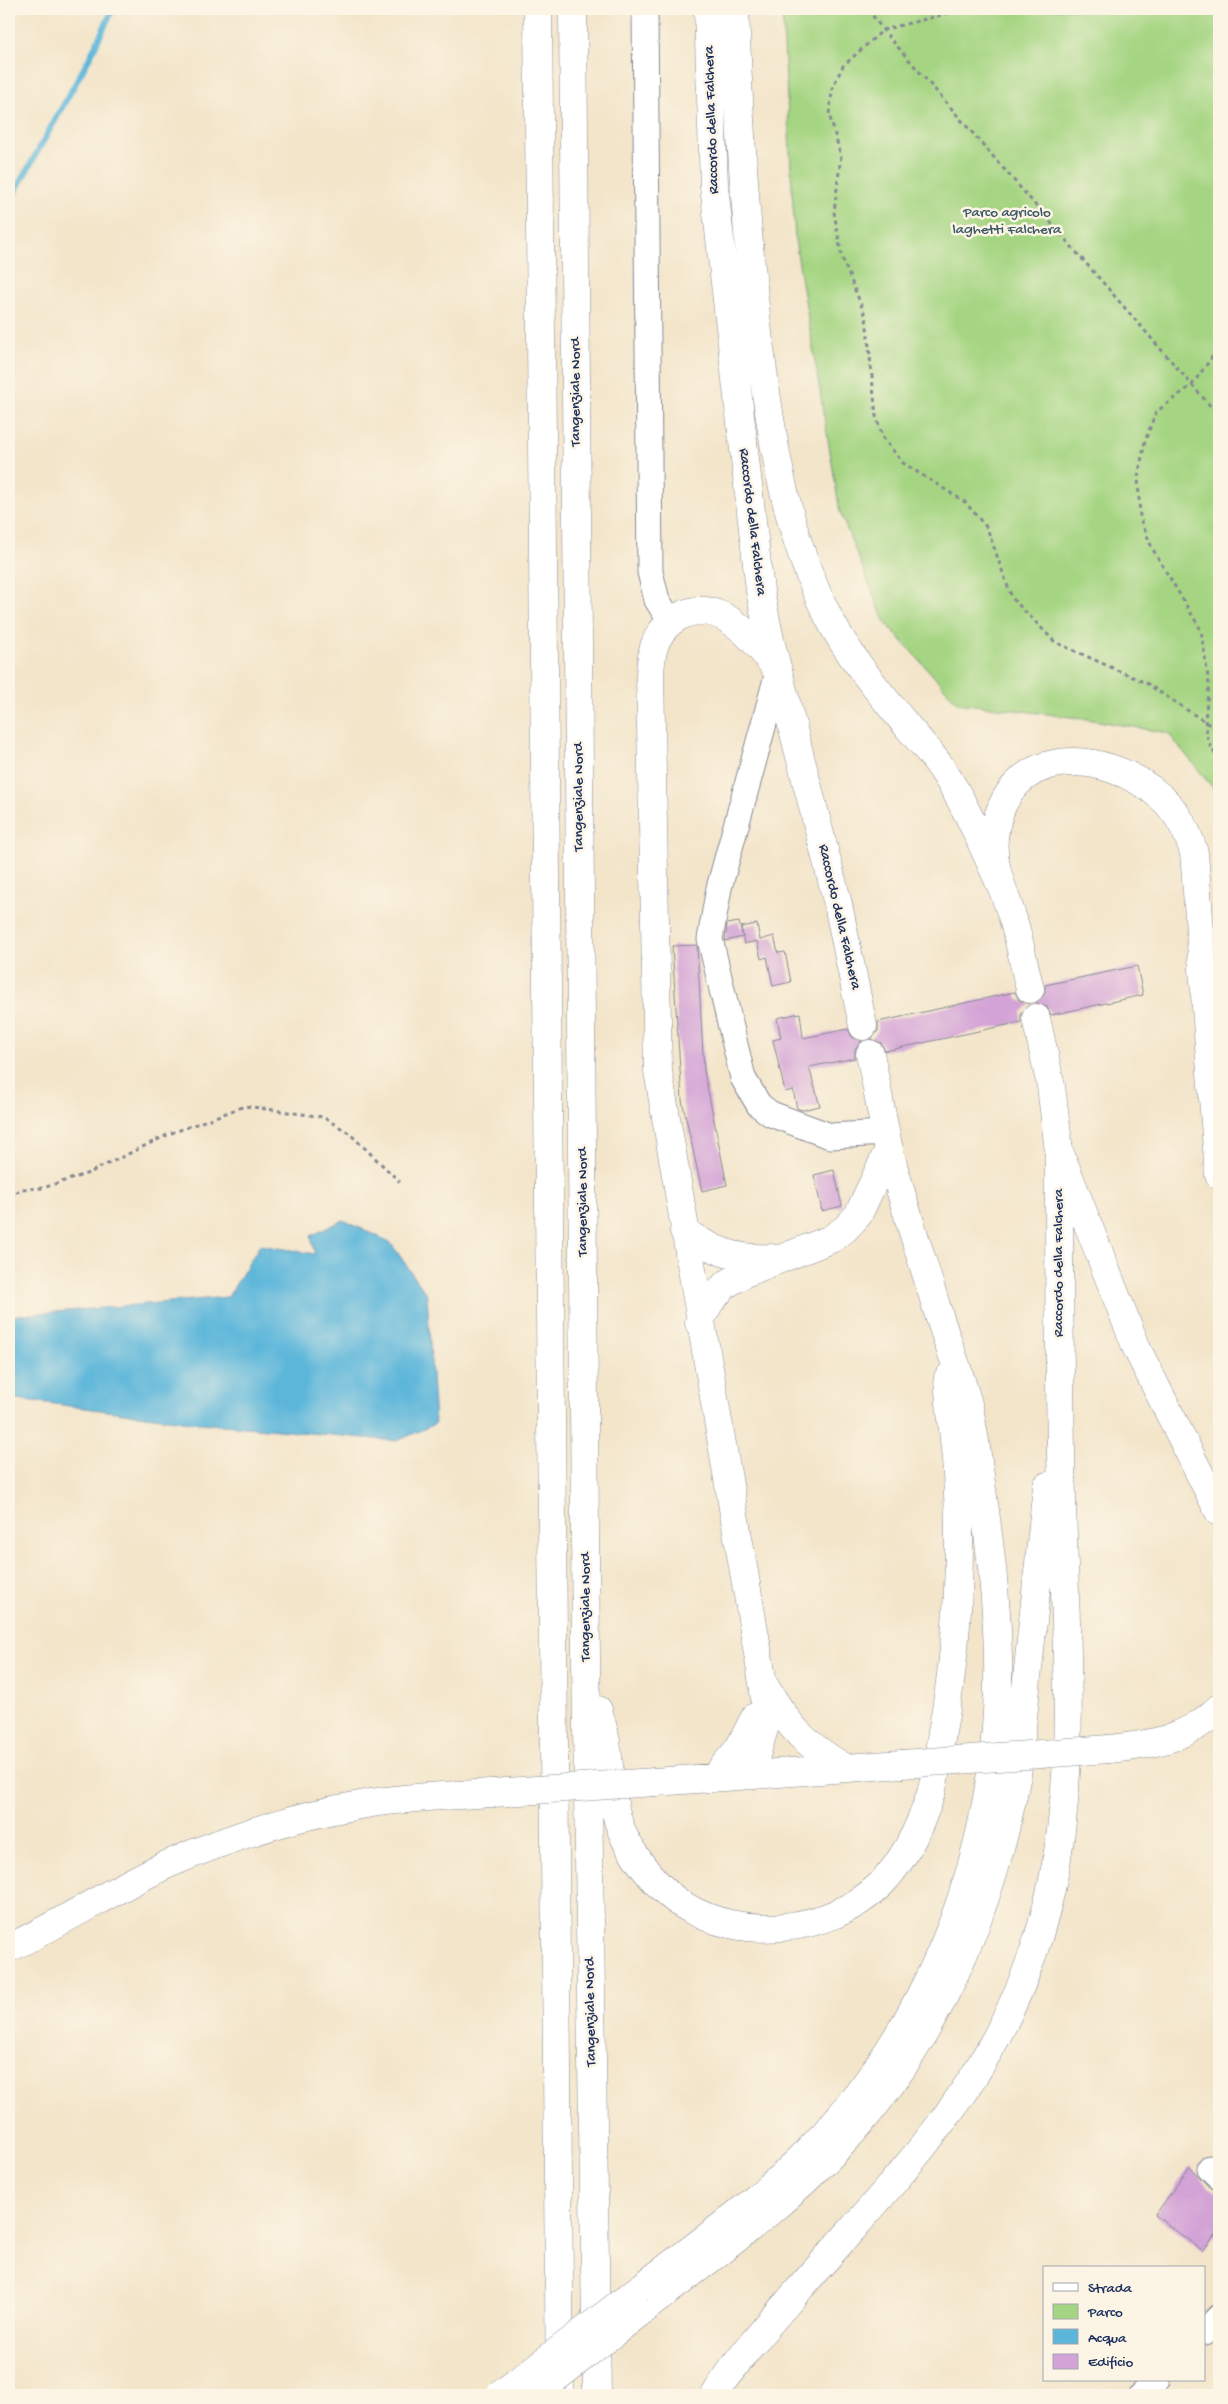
<svg xmlns="http://www.w3.org/2000/svg" width="1228" height="2404" viewBox="0 0 1228 2404" font-family="'Gochi Hand',sans-serif">
<style>
.green{fill:#a5d582;stroke:#608270}
.water{fill:#5cb6da;stroke:#3c729c}
.lines{fill:none;stroke-linecap:round;stroke-linejoin:round}
.stream{stroke:#5cb6da;stroke-width:6}
.building{fill:#d3a2d6}
.minor-casing{stroke:#878a94;stroke-width:27}
.highway-casing{stroke:#878a94;stroke-width:29}
.path{stroke:#878a94;stroke-width:3;stroke-dasharray:4 4;stroke-linecap:butt}
.minor{stroke:#fff;stroke-width:25}
.highway{stroke:#fff;stroke-width:28}
.highway-bridge-casing{stroke:#878a94;stroke-width:29;stroke-linecap:butt}
.highway-bridge{stroke:#fff;stroke-width:28}
.labels{text-anchor:middle;dominant-baseline:central;stroke-width:5;stroke-linejoin:round;paint-order:stroke}
.street-label{font-size:15px;fill:#1b2f5e;stroke:#fcf5e5}
.park-label{font-size:15px;fill:#3e5867;stroke:#fcf5e5}
</style>
<rect width="100%" height="100%" fill="#fcf5e5"/>
<filter id="ink" filterUnits="userSpaceOnUse"><feTurbulence type="fractalNoise" baseFrequency=".02" numOctaves="2"/><feDisplacementMap in="SourceGraphic" scale="10" xChannelSelector="R" yChannelSelector="G"/><feConvolveMatrix kernelMatrix="1 2 1 2 8 2 1 2 1" color-interpolation-filters="sRGB"/></filter>
<filter id="wash" filterUnits="userSpaceOnUse"><feTurbulence type="fractalNoise" baseFrequency=".0096" numOctaves="4" result="noise"/><feDisplacementMap in="SourceGraphic" scale="20" xChannelSelector="R" yChannelSelector="G"/><feGaussianBlur stdDeviation="1.12" result="paint"/><feColorMatrix in="noise" values="0 0 0 0 0 0 0 0 0 0 0 0 0 0 0 0 0 1.4 0 .05"/><feComposite in="paint" operator="in"/></filter>
<g filter="url(#wash)">
<rect width="100%" height="100%" fill="#f3e5ca"/>
<path class="green" d="M782 9H1219V806L1214 789 1168 733 1087 719 958 703 884 621 840 512 795 240Z"/>
<path class="water" d="M343 1220 390 1242 427 1295 435 1424 397 1441 191 1422 9 1398V1316L228 1297 260 1245 315 1254 311 1236Z"/>
<g class="lines">
<path class="stream" d="M9 203 90 57 111 13 115 9"/>
</g>
<g id="blocks">
<path class="building" d="M739 922 743 937 725 941 727 924Z
M757 924 760 940 774 936 778 953 785 952 791 982 773 986 767 957 761 959 757 941 744 944 741 927Z
M697 945 704 1071 727 1185 702 1191 682 1100 672 946Z
M1137 966 1143 995 1051 1015 1047 1007 1036 1003 1045 994V985Z
M1015 992 1019 1000 1030 1004 1021 1013V1022L885 1051 881 1043 871 1039 878 1031V1022Z
M800 1013 803 1038 848 1029 852 1037 862 1041 855 1049V1058L809 1067 820 1106 802 1110 797 1108 793 1090 785 1092 773 1040 781 1038 777 1018Z
M834 1170 842 1206 822 1211 814 1175Z
M1190 2167 1209 2187 1219 2191V2229L1203 2251 1155 2215Z"/>
</g>
</g>
<g filter="url(#ink)">
<use href="#blocks" fill-opacity="0" stroke="#878a94" stroke-width="1"/>
<g class="lines">
<defs>
<path id="minor" d="M645 9 650 572 657 600 671 622
M778 672 719 888 710 939 743 1078 759 1105 771 1114 830 1136 886 1133
M1210 2168 1219 2177
M1204 2332 1219 2317
M1142 2395 1157 2380"/>
<path id="highway" d="M538 9 560 2395
M573 9 586 1658 597 2395
M708 9 714 186 760 591 770 640 838 904 863 1026
M735 9C739 122 746 236 760 349 772 441 786 535 829 618 850 658 879 692 907 726 918 739 930 752 940 766 966 804 983 847 1002 888
M1030 989C1024 966 1020 942 1013 919 1005 893 991 866 994 838 1004 743 1104 746 1162 798 1178 813 1188 832 1194 853L1219 1175
M1036 1018 1051 1086 1059 1151 1137 1349 1219 1512
M684 1231C713 1251 736 1260 771 1258
M699 1323 710 1302 725 1285 745 1273 831 1239 845 1229 858 1215 889 1149
M766 1688C792 1731 803 1742 845 1768
M598 1710C601 1720 604 1731 606 1742 612 1779 610 1817 631 1849 644 1870 661 1891 683 1905 741 1942 830 1933 880 1885 905 1860 920 1827 931 1793 936 1774 939 1752 942 1732 958 1647 962 1560 957 1473 955 1441 950 1410 948 1378
M1109 1749C1151 1745 1188 1739 1219 1708
M750 1775 767 1719 763 1683 658 1071 650 675C651 653 654 635 672 621 714 589 756 639 778 672
M714 1778 739 1748 755 1717
M655 1782 902 1764
M9 1948C62 1923 112 1890 166 1865 228 1838 293 1816 360 1805 404 1797 448 1796 492 1793
M639 2289C697 2244 759 2201 810 2149 924 2032 988 1874 997 1712 1001 1645 994 1577 985 1511 980 1477 976 1442 969 1408 961 1375 947 1342 937 1309 921 1256 903 1203 889 1150 882 1118 877 1086 870 1054
M638 2314C708 2260 781 2209 841 2145 937 2042 991 1912 1017 1775L1047 1486
M715 2395C737 2359 767 2326 795 2294 865 2213 946 2132 996 2038 1029 1976 1051 1907 1060 1838 1075 1727 1064 1610 1062 1498 1059 1382 1059 1267 1059 1151"/>
</defs>
<use href="#minor" class="minor-casing"/>
<use href="#highway" class="highway-casing"/>
<path class="path" d="M868 9 883 30 1219 416
M964 9 883 30 843 66 833 86 829 114 841 156 834 212 842 258 866 317 876 416 883 438 903 463 965 502 987 528 1012 598 1055 642 1146 683 1219 731
M1219 342 1218 349 1192 385 1156 412 1145 441 1138 477 1140 518 1152 548 1201 630 1209 684 1205 720 1208 741 1219 761
M9 1197 21 1189 43 1188 89 1173 169 1134 245 1106 323 1117 349 1133 400 1182"/>
<use href="#minor" class="minor"/>
<use href="#highway" class="highway"/>
<defs>
<path id="highway-bridge" d="M902 1764 1109 1749
M492 1793 655 1782
M500 2395 639 2289
M534 2395 638 2314"/>
</defs>
<use href="#highway-bridge" class="highway-bridge-casing"/>
<use href="#highway-bridge" class="highway-bridge"/>
</g>
</g>
<g class="labels">
<g class="street-label">
<text transform="translate(712 120) rotate(-92)">Raccordo della Falchera</text>
<text transform="translate(576 392) rotate(-90)">Tangenziale Nord</text>
<text transform="translate(752 522) rotate(83)">Raccordo della Falchera</text>
<text transform="translate(579 797) rotate(-90)">Tangenziale Nord</text>
<text transform="translate(839 917) rotate(77)">Raccordo della Falchera</text>
<text transform="translate(583 1202) rotate(-90)">Tangenziale Nord</text>
<text transform="translate(1059 1263) rotate(-90)">Raccordo della Falchera</text>
<text transform="translate(586 1607) rotate(-90)">Tangenziale Nord</text>
<text transform="translate(591 2012) rotate(-91)">Tangenziale Nord</text>
</g>
<g class="park-label">
<text x="1007" y="213">Parco agricolo<tspan x="1007" dy="17">laghetti Falchera</tspan></text>
</g>
</g>
<rect width="1228" height="2404" fill="none" stroke="#fcf5e5" stroke-width="30"/>
<rect x="1043" y="2266" width="162" height="115" fill="#fcf5e5" stroke="#a2a6af"/>
<rect x="1053" y="2283" width="25" height="8" fill="#ffffff" stroke="#a2a6af"/>
<text x="1088" y="2292" font-size="15" fill="#1b2f5e">Strada</text>
<rect x="1053" y="2304" width="25" height="15" fill="#a5d582" stroke="#a2a6af"/>
<text x="1088" y="2316" font-size="15" fill="#1b2f5e">Parco</text>
<rect x="1053" y="2329" width="25" height="15" fill="#5cb6da" stroke="#a2a6af"/>
<text x="1088" y="2342" font-size="15" fill="#1b2f5e">Acqua</text>
<rect x="1053" y="2354" width="25" height="15" fill="#d3a2d6" stroke="#a2a6af"/>
<text x="1088" y="2366" font-size="15" fill="#1b2f5e">Edificio</text>
</svg>
